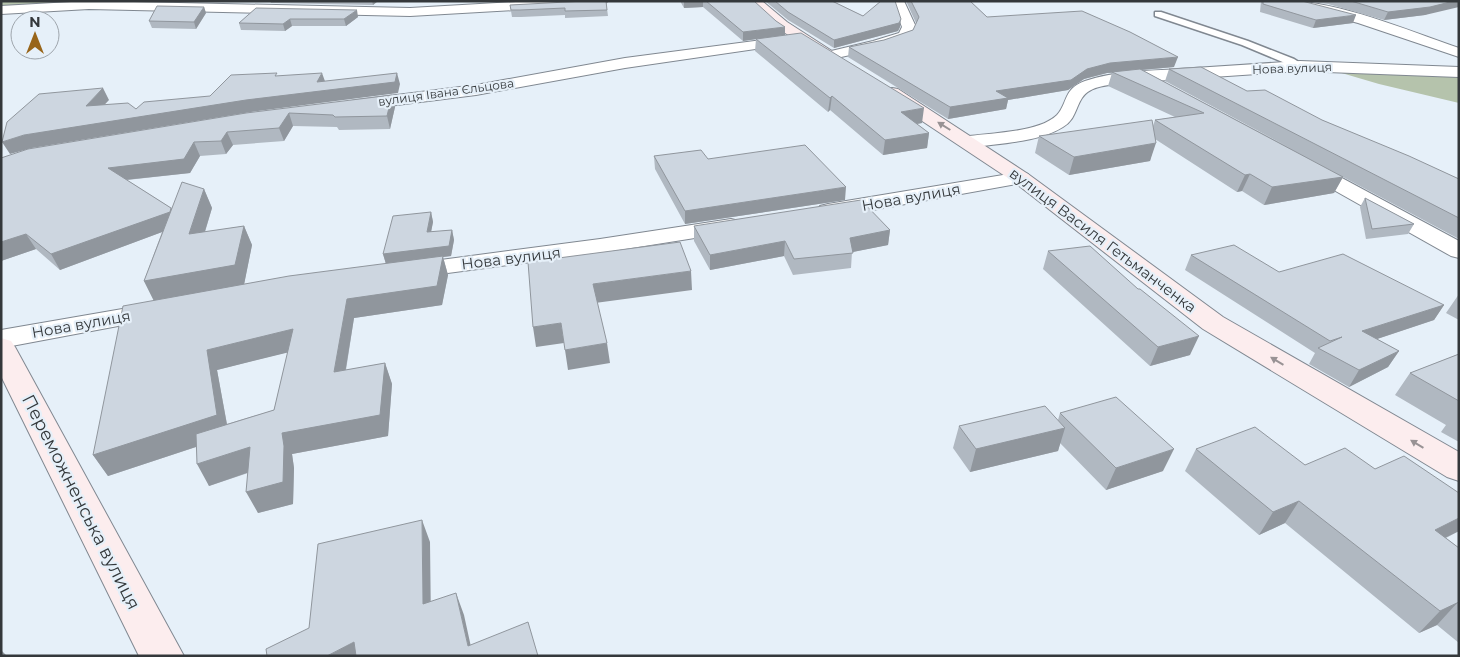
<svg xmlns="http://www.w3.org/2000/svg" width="1460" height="657" viewBox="0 0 1460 657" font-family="Montserrat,sans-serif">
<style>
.green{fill:#b5c3ac}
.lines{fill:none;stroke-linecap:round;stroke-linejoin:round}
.lane-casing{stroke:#808891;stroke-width:3}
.street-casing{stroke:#808891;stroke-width:2}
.secondary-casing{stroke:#808891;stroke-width:2}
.lane{fill:#fff;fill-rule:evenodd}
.street{fill:#fff;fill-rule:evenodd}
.secondary{fill:#fcedee;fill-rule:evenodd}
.wall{fill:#b0b8c1;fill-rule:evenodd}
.shaded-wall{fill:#90969d}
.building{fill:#cdd6e0;stroke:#90969d}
.oneway{fill:#989294}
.labels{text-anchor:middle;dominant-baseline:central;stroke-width:4.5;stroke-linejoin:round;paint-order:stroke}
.far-street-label{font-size:12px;fill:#34383b;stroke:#e6f0f9}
.street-label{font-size:15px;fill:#34383b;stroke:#e6f0f9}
.near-street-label{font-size:18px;fill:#34383b;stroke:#e6f0f9}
</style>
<rect width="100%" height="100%" fill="#e6f0f9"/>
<path class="green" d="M1 1H158L157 3 80 1 1 8Z
M1328 69 1459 75V103L1379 84Z"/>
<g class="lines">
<defs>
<path id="lane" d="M1155 12H1161L1248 41 1294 59 1305 66 1303 68H1297L1242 45 1155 16Z"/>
<path id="street" d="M89 1 410 8 532 1H608L602 5 410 16 89 9 1 14V6Z
M892 1H904L916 27 910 39 882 48 832 59 827 58 825 55 827 52 873 41 899 33 902 27Z
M1285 1C1340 1 1406 30 1459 48V57L1358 23 1287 4Z
M792 36 797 37 799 40 797 43 625 68 476 95 357 110 351 109 348 105 351 101 357 100 476 85 625 58Z
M1300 61 1459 67V77L1300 71 1124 83C1111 85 1090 85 1082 98 1075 109 1075 120 1063 127 1037 143 999 143 969 148L962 146 960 142 962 138 969 136C992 133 1040 132 1057 115 1068 103 1063 89 1085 81 1114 71 1147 71 1179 69 1219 66 1260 64 1300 61Z
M1307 161 1314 163 1459 241V258L1451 256 1300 171 1297 167 1300 163Z
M1021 172 1028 174 1031 178 1028 182 828 218 820 216 817 211 820 206 828 204Z
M731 219 739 221 742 226 739 231 600 253 410 278 401 276 398 271 401 266 410 264 600 239Z
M157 303 166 305 170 311 166 317 1 348V330Z"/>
<path id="secondary" d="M748 1H762L787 22 835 53 833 56C817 60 759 15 748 1Z
M892 88 898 89 1028 174 1223 317 1459 452V481L1447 477 1203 329 1014 182 886 97 884 93 886 89Z
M1 338 11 341 15 347 184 656H139L1 376Z"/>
</defs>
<use href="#lane" class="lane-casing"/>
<use href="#street" class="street-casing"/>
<use href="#secondary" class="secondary-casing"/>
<use href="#lane" class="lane"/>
<use href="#street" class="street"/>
<use href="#secondary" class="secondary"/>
</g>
<path class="wall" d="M187 1H214L213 2Z
M270 1H378L373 5 271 3Z
M606 1 608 16 565 18V15L521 17H512L510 5Z
M680 1H754L785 35 922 123 917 124 929 133 927 148 883 155 830 110 828 112 755 51 756 39 743 41 703 7 684 8Z
M765 1H832L863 16 900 27 898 31 834 48 788 20Z
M906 1H970L987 17 1174 67 1142 70 1292 149 1165 81 1169 69 1247 91 1322 120 1459 179V239L1343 177 1334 193 1264 205 1242 191 1237 192 1155 139 1150 161 1069 175 1035 153 1039 136 1153 126 1155 120 1175 117 1108 86 1112 73H1107L1084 79 1068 90 1008 100 1006 109 948 119 848 57 849 47 884 40 913 30 916 23Z
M1261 1H1459L1425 15 1384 20 1328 4 1303 1 1353 23 1313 28 1260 12Z
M204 7 206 13 196 29 152 28 149 21Z
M256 8 358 17 346 26H292L285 31 241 30 239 23Z
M395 107 390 129 339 130 337 127 293 126 284 141 233 145 226 154 200 156 190 173 127 180 171 208 204 189 212 208 205 232 244 226 252 245 244 284 386 264 383 254 431 212 433 222 431 232 452 230 454 240 451 256 443 257 448 275 442 305 354 318 346 370 385 363 392 384 388 436 292 454 294 468 293 504 258 513 248 473 209 486 196 447 108 476 93 455 154 301 144 281 162 232 60 270 36 249 1 261V158L246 113ZM288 352 274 410 227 424 217 370Z
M654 156 708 159 845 200 685 224 655 169Z
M1365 198 1414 224 1408 234 1366 239 1360 207Z
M694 226 890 230 888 245 852 252 851 268 793 275 784 256 710 270 694 241Z
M1048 251 1190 355 1150 366 1043 269Z
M1191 255 1279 272 1444 305 1434 320 1377 339 1399 351 1388 367 1349 387 1309 364 1315 353 1185 270Z
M1459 294V320L1446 313Z
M1459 354V442L1441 432 1446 425 1395 395 1410 373Z
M1060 413 1163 471 1106 490 1060 443 1058 451 970 472 953 448 959 426 1058 420Z
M1196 449 1305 465 1375 469 1459 493V531L1446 538 1459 548V643L1437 625 1419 633 1285 523 1259 535 1185 471Z"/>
<path class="shaded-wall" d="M372 1H378L373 5Z
M684 1H703V7L684 8Z
M1454 1H1459V7L1425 15 1384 20 1388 12Z
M204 7 206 13 196 29 194 22Z
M357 10 358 17 346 26 344 19Z
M1356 15 1353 23 1313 28 1316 20Z
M290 19 292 26 285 31 283 24Z
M901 19 900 27 898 31 834 48V40Z
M785 27V35L743 41V32Z
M1178 57 1174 67 1107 73 1084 79 1068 90 1008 100 1006 109 948 119 950 107 996 91 1110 63Z
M322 73 326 84 397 73 400 84 398 93 251 112 32 148 10 154 2 142 24 135 317 82Z
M103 88 109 100 92 118 86 106Z
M392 95 395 107 390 129 387 116Z
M832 96 830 110 828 112 830 98Z
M924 108 922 123 899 127 901 112Z
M289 113 293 126 284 141 279 128Z
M227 132 233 145 226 154 221 141Z
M929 133 927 148 883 155 885 140Z
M194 142 200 156 190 173 115 181 108 168Z
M1156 143 1150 161 1069 175 1074 157Z
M1250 174 1242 191 1237 192 1245 175Z
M1343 177 1334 193 1264 205 1272 187Z
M846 187 845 200 685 224V211Z
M204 189 212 208 198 254 189 234Z
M174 210 181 225 60 270 51 254Z
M431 212 433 222 429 242 427 232Z
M244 226 252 245 244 285 154 301 144 281Z
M452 230 454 240 451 256 443 257 448 275 442 305 354 318 342 392 334 372 347 299 386 264 383 254Z
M890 230 888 245 848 253 850 238Z
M26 234 36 249 1 261V242Z
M785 241 784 256 710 270V255Z
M691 271 692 290 595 303 593 284Z
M1444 305 1434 320 1353 347 1362 331Z
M561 323 564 343 536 347 533 327Z
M293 329 302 349 217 370 229 436 108 476 93 455 207 350Z
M1199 336 1190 355 1150 366 1158 347Z
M607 343 610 363 568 370 565 350Z
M1399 351 1388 367 1349 387 1359 370Z
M385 363 392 384 388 436 292 454 294 468 293 504 258 513 246 492 282 433Z
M1065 428 1058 451 970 472 976 449Z
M250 447 261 468 209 486 197 464Z
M1174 449 1163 471 1106 490 1116 468Z
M1299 501 1285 523 1259 535 1273 512Z
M1459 518V531L1416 552 1435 530Z
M422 520 430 542 431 626 423 604Z
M456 593 464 615 473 656 468 646Z
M1458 602 1437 625 1419 633 1440 611Z
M354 642 362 656H327Z
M1 650 7 656H1Z"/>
<path class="building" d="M585 1H606L607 10 565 11V8L520 10H511L510 5Z
M706 1H754L776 21 785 27 743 32Z
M775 1H832L863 16 881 1H895L901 19 899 23 834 40 788 12Z
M911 1H970L987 17 1082 11 1130 32 1178 57 1110 63 1087 69 1071 80 996 91 1008 98 950 107 849 47 884 40 913 30 919 17Z
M1263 1H1302L1356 15 1316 20 1263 4Z
M1351 1H1454L1430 7 1388 12Z
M157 6 204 7 194 22 149 21Z
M256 8 357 10 344 19H290L283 24 239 23Z
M801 33 924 108 901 112 929 133 885 140 832 96 830 98 756 39Z
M1201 67 1247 91 1265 90 1322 120 1409 156 1459 179V218L1169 69Z
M1140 69 1343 177 1272 187 1250 174 1245 175 1155 120 1204 113 1112 72Z
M277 73 275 76 322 73 317 82 397 73 395 82 246 100 24 135 2 142 7 122 39 94 103 88 86 106 128 103 136 109 144 102 210 96 231 75Z
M392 95 387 116 335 117 333 115 289 113 279 128 227 132 221 141 194 142 184 159 108 168 171 208 170 212 51 254 26 234 1 242V158L28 149 246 113Z
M1152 120 1156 143 1074 157 1039 136Z
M805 145 846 187 685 211 654 156 701 150 708 159Z
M182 182 204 189 189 234 244 226 235 265 144 281Z
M1365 198 1414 224 1372 229Z
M861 200 890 230 850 238 853 253 794 259 785 241 710 255 694 226Z
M431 212 427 232 452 230 449 246 383 254 393 216Z
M680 242 691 271 593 284 607 343 565 350 561 323 533 327 528 262Z
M1234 245 1279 272 1343 254 1444 305 1362 331 1399 351 1359 370 1318 348 1342 337 1330 341 1191 255Z
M1090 246 1138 289H1140L1199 336 1158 347 1048 251Z
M443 256 437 286 347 299 334 372 385 363 380 415 282 433 284 446 283 482 246 492 250 447 197 464 196 434 274 410 293 329 207 350 217 415 93 455 123 306 289 276Z
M1459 354V401L1410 373Z
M1116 397 1174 449 1116 468 1060 413Z
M1045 406 1065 428 976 449 959 426Z
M1255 427 1305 465 1345 448 1375 469 1404 456 1459 493V518L1435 530 1459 548V602L1440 611 1299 501 1273 512 1196 449Z
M422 520 423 604 456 593 468 646 528 622 538 656H356L354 642 327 656H267L266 649 309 628 318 544Z"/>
<defs><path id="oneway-solid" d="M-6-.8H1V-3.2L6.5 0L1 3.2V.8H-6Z" transform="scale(1.25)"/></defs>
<g class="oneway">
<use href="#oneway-solid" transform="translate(944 126) rotate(-148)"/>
<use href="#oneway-solid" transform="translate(1277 361) rotate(-149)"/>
<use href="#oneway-solid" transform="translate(1417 444) rotate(-149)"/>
</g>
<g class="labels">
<g class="far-street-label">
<text transform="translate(1292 68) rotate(-2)">Нова вулиця</text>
<text transform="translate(446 92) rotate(-8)">вулиця Івана Єльцова</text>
</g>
<g class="street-label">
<text transform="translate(911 197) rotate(-10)">Нова вулиця</text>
<text transform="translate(1103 240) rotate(37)">вулиця Василя Гетьманченка</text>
<text transform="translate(511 258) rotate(-7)">Нова вулиця</text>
<text transform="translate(81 324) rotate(-10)">Нова вулиця</text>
</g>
<g class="near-street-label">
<text transform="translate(81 502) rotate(63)">Переможненська вулиця</text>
</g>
</g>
<rect width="1460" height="657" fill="none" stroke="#34383b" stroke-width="5"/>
<g transform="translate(35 35)"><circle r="24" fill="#e6f0f9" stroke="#9fa6ad"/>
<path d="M0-4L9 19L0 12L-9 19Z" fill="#98651a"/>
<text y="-8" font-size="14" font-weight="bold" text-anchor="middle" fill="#34383b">N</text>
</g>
</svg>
